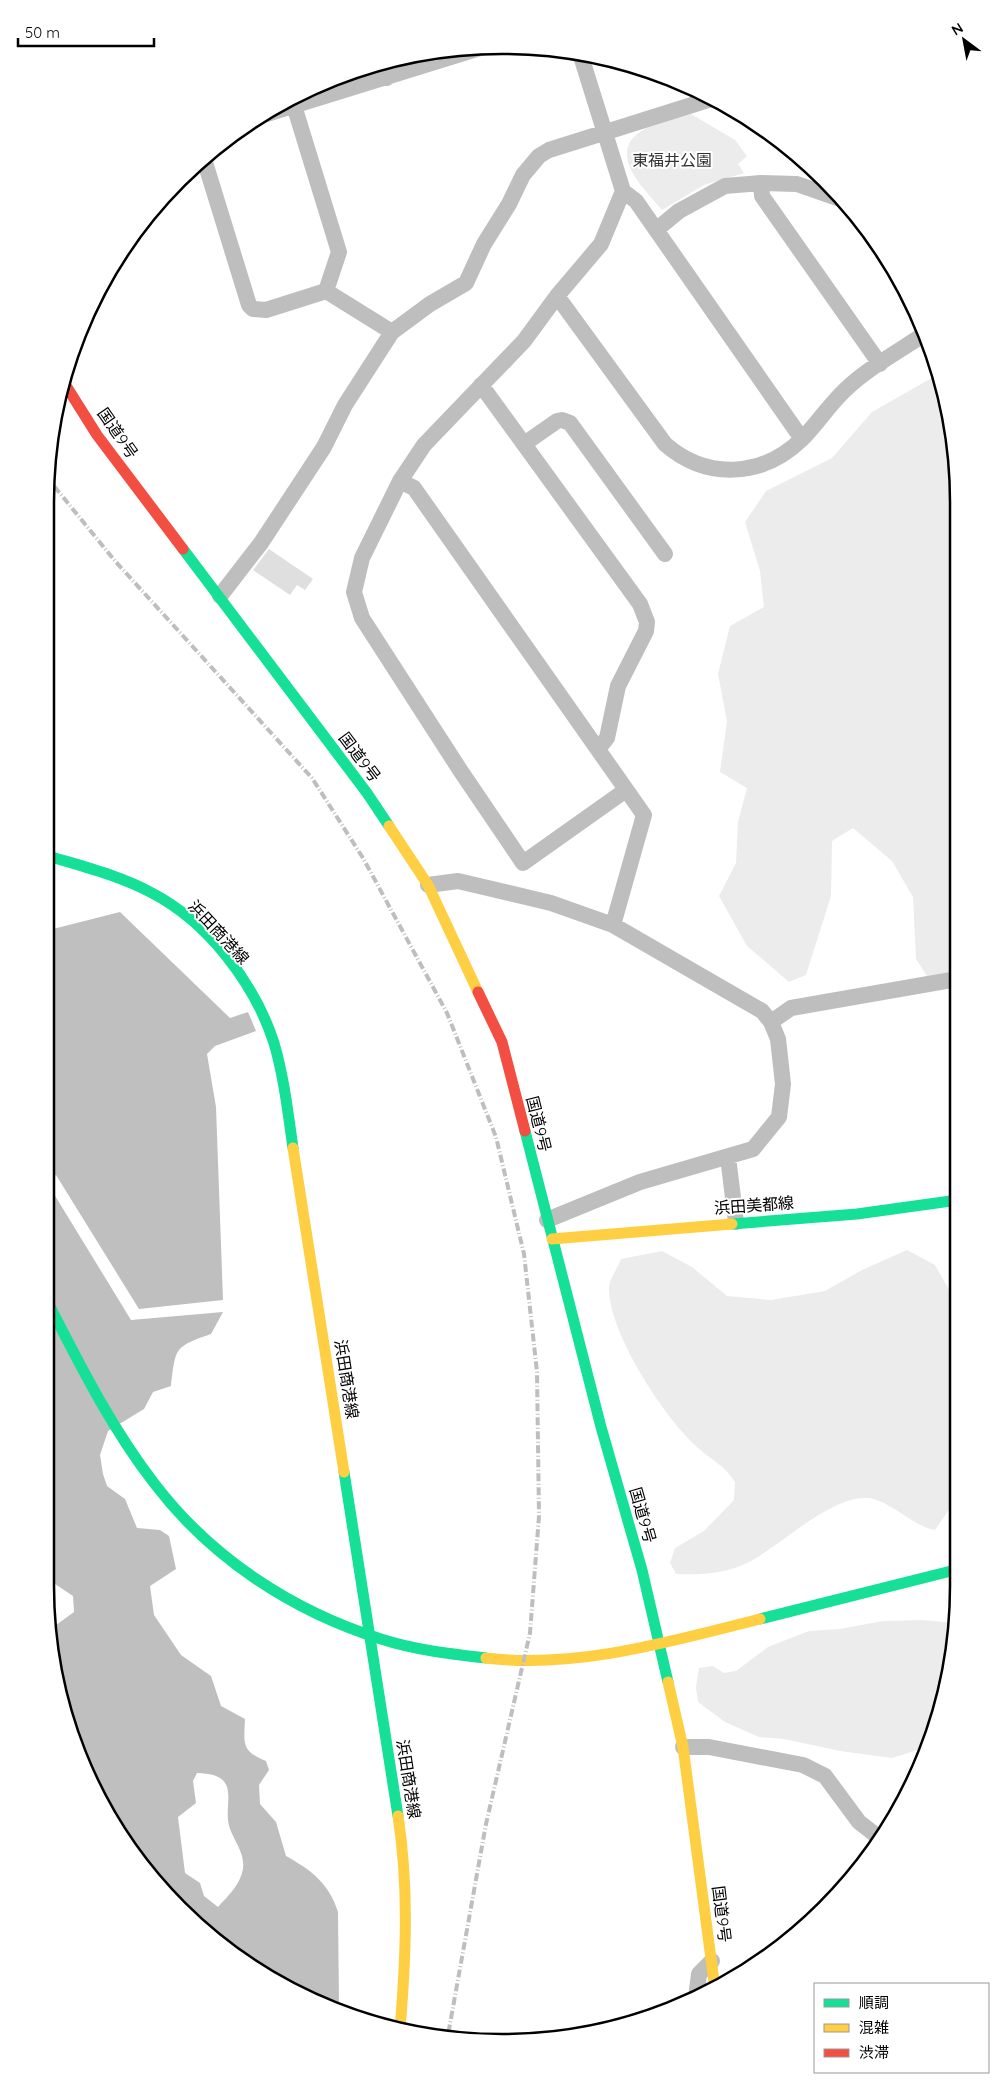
<svg xmlns="http://www.w3.org/2000/svg" width="1004" height="2088" viewBox="0 0 1004 2088" font-family="Quicksand,'Noto Sans JP',sans-serif">
<style>
.green{fill:#ececec}
.water{fill:#bfbfbf;fill-rule:evenodd}
.building{fill:#dfdfdf}
.lines{fill:none;stroke-linecap:round;stroke-linejoin:round}
.street{stroke:#bebebe;stroke-width:16}
.fast{stroke:#16e098;stroke-width:11}
.slow{stroke:#ffcf43;stroke-width:11}
.jam{stroke:#f24e42;stroke-width:11}
.rail{stroke:#bebebe;stroke-width:4;stroke-dasharray:8 2.5 1 2.5;stroke-linecap:butt}
.labels{text-anchor:middle;dominant-baseline:central;stroke-width:4;stroke-linejoin:round;paint-order:stroke}
.park-label{font-size:16px;fill:#333;stroke:#fff}
.street-label{font-size:16px;fill:#000;stroke:#fff}
.rim{fill:none;stroke:#000;stroke-width:2.5}
</style>
<rect width="100%" height="100%" fill="#fff"/>
<path class="green" d="M691 114 735 140 747 156 738 164 744 173 704 185 662 210C652 198 638 184 631 170 612 129 664 122 691 114Z
M937 375 955 442 957 971 927 976 916 959 913 897 892 861 853 828 832 841 831 896 806 975 789 982 747 946 719 896 736 863 738 822 747 788 720 772 727 721 718 674 730 626 764 607 760 571 745 522 766 491 832 458 872 412Z
M907 1250 935 1265 958 1306 959 1489 950 1508 935 1530C912 1526 889 1499 867 1498 830 1496 781 1546 747 1563 724 1574 701 1575 676 1574L670 1563 675 1548 704 1531 734 1500 735 1482C721 1462 712 1461 696 1446 664 1417 608 1332 609 1287 610 1279 618 1267 621 1259L662 1251 692 1267 727 1296 771 1300 825 1291 862 1270Z
M922 1620 955 1623 950 1675 928 1750 921 1749 892 1758 840 1751 784 1739 759 1737 725 1722 698 1702 696 1687 699 1668 713 1666 724 1673 736 1671 768 1647 809 1631 840 1629 883 1621Z"/>
<path class="water" d="M120 912 230 1018 248 1012 256 1031 215 1046 207 1054 216 1107 223 1300 139 1309 56 1175 46 1181 131 1320 223 1312 211 1334C174 1347 176 1347 171 1386L153 1392 144 1409 108 1431 100 1455 103 1474 107 1486 125 1499 137 1528 160 1530 169 1536 176 1569 150 1586 154 1615 181 1655 211 1676 221 1706 245 1719C244 1744 241 1751 266 1761L269 1770 259 1785 260 1804 276 1822 286 1856C311 1870 329 1883 338 1912L339 2006 273 1982 201 1930 140 1864 69 1733 52 1628 74 1612 73 1596 49 1580 45 1581V931ZM197 1773C245 1774 221 1805 230 1829 235 1842 245 1854 243 1869 240 1885 228 1896 218 1907L204 1896 200 1883 185 1873 178 1817 196 1803 193 1781Z"/>
<path class="building" d="M269 549 313 579 305 590 297 585 290 595 253 570Z"/>
<g class="lines">
<path class="street" d="M580 53 623 191 601 244 557 296 524 341 424 445 400 481 362 558 354 592 362 618 460 770 523 863 626 790
M383 63 387 78
M292 99 339 252 326 291
M260 116 483 47
M204 159 249 305 253 309 266 310 326 291 392 332
M761 183 762 196 880 364
M623 191 636 201 802 439
M656 230 679 211 725 186 761 183 797 184 840 199
M557 296 665 444C706 480 762 478 802 439 817 424 829 405 845 390 868 368 899 351 926 333
M481 385 640 604 647 622 646 631 618 686 607 738 598 749
M524 444 557 421 562 420 570 423 665 554
M400 481 414 488 644 815 613 925
M220 596 261 543 324 447 345 405 392 332 430 304 466 283 484 244 509 204 523 175 539 156 549 150 711 99
M428 885 458 881 551 903 613 925 762 1011 771 1022 778 1039 783 1084 779 1117 753 1149 640 1182 547 1220
M771 1022 791 1008 957 979
M728 1157 736 1222
M683 1747H709L803 1765 825 1776 859 1822 877 1836
M696 1998 699 1974 712 1961"/>
<path class="fast" d="M183 549 367 793 389 826
M45 855C81 866 119 875 152 893 208 922 255 984 274 1043 284 1077 288 1113 293 1148
M525 1131 601 1427 642 1570 668 1682
M732 1224 857 1214 958 1200
M45 1297C78 1361 110 1426 154 1483 211 1558 292 1611 381 1639 415 1650 451 1654 486 1658
M344 1472 398 1816
M760 1619 959 1569"/>
<path class="slow" d="M389 826 428 885 478 992
M293 1148 344 1472
M552 1239 732 1224
M486 1658C578 1669 672 1641 760 1619
M668 1682 683 1747 715 1989
M398 1816C409 1887 406 1957 400 2029"/>
<path class="jam" d="M63 381 97 435 183 549
M478 992 502 1042 525 1131"/>
<path class="rail" d="M48 474 54 486 115 561 312 778 363 858 447 1013 496 1137 524 1254 537 1372 539 1516 530 1633 486 1824 448 2035"/>
</g>
<g class="labels">
<g class="park-label">
<text x="672" y="160">東福井公園</text>
</g>
<g class="street-label">
<text transform="translate(118 433) rotate(55)">国道9号</text>
<text transform="translate(360 757) rotate(53)">国道9号</text>
<text transform="translate(219 932) rotate(47)">浜田商港線</text>
<text transform="translate(539 1124) rotate(76)">国道9号</text>
<text transform="translate(754 1205) rotate(-4)">浜田美都線</text>
<text transform="translate(347 1379) rotate(81)">浜田商港線</text>
<text transform="translate(643 1515) rotate(74)">国道9号</text>
<text transform="translate(409 1779) rotate(81)">浜田商港線</text>
<text transform="translate(722 1914) rotate(83)">国道9号</text>
</g>
</g>
<path d="M0 0H1004V2088H0ZM502 54H502A448 448 0 0 1 950 502V1586A448 448 0 0 1 502 2034H502A448 448 0 0 1 54 1586V502A448 448 0 0 1 502 54Z" fill="#fff" fill-rule="evenodd"/>
<path class="rim" d="M502 54H502A448 448 0 0 1 950 502V1586A448 448 0 0 1 502 2034H502A448 448 0 0 1 54 1586V502A448 448 0 0 1 502 54Z"/>
<rect x="814" y="1983" width="175" height="90" fill="#ffffff" stroke="#999999"/>
<rect x="824" y="1999" width="25" height="8" fill="#16e098" stroke="#999999"/>
<text x="859" y="2008" font-size="15" fill="#000000">順調</text>
<rect x="824" y="2024" width="25" height="8" fill="#ffcf43" stroke="#999999"/>
<text x="859" y="2033" font-size="15" fill="#000000">混雑</text>
<rect x="824" y="2049" width="25" height="8" fill="#f24e42" stroke="#999999"/>
<text x="859" y="2058" font-size="15" fill="#000000">渋滞</text>
<g transform="translate(964 40) rotate(328)" stroke="#ffffff" stroke-width="4" paint-order="stroke">
<path d="M0-4L9 19L0 12L-9 19Z" fill="#000000"/>
<text y="-8" font-size="14" font-weight="bold" text-anchor="middle" fill="#000000">N</text>
</g>
<path d="M18 38v8h136v-8" fill="none" stroke="#000000" stroke-width="2.5"/>
<text x="25" y="38" font-size="15" fill="#000000" stroke="#ffffff" stroke-width="4" paint-order="stroke">50 m</text>
</svg>
